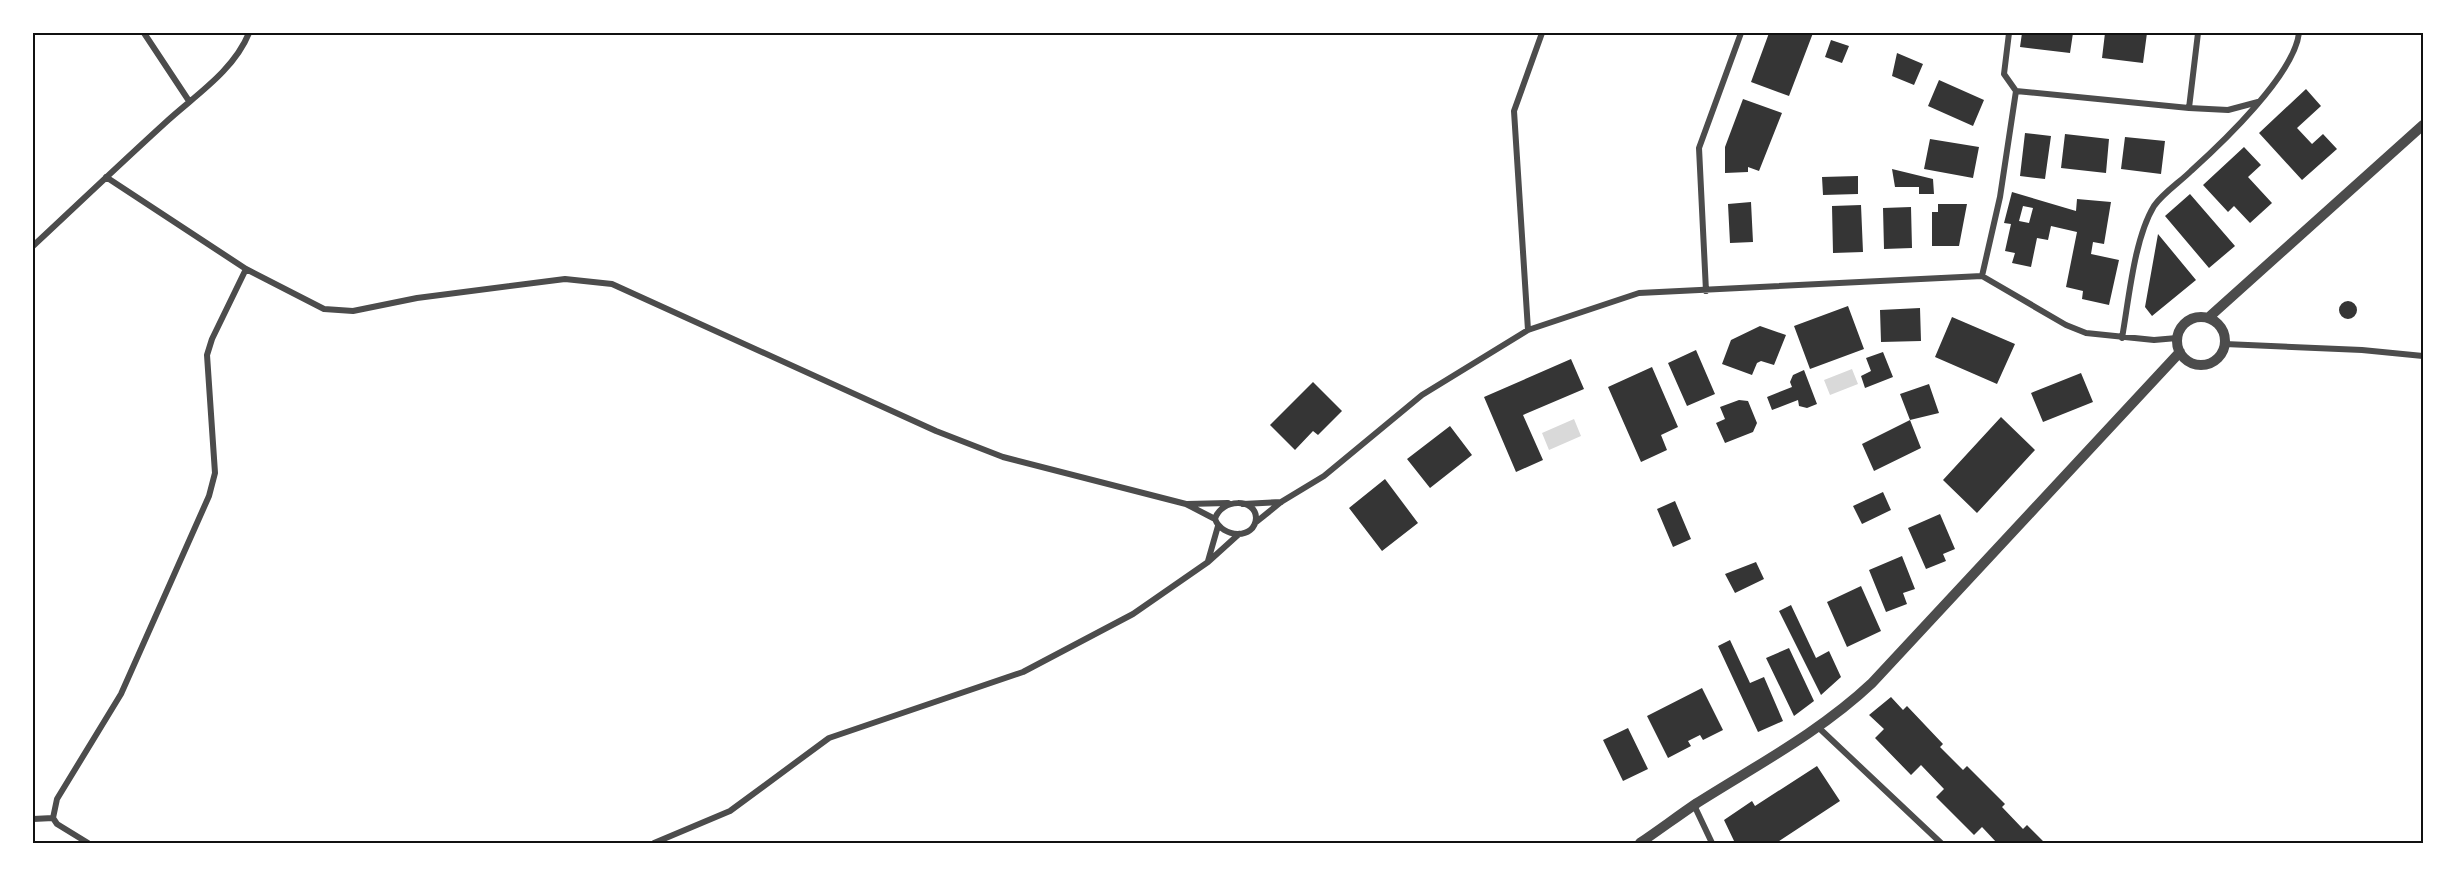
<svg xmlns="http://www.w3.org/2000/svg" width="2456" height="876" viewBox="0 0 2456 876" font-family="Quicksand,sans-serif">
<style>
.water{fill:#d9d9d9}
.building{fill:#353535;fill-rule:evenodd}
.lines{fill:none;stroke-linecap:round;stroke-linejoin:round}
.minor{stroke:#4c4c4c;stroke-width:6}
.tertiary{stroke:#4c4c4c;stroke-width:10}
.neatline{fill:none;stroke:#111;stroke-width:2}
</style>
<rect width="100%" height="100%" fill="#fff"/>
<path class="water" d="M1852 369 1858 384 1830 395 1824 380Z
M1574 419 1581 436 1549 450 1542 433Z"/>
<path class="building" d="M1769 33H1813L1789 96 1751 82Z
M2022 33H2073L2070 53 2020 47Z
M2105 33H2147L2143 63 2102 58Z
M1831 40 1849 46 1842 63 1825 57Z
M1897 53 1923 64 1914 85 1892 76Z
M1939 80 1984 100 1973 126 1928 106Z
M2306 89 2321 106 2297 128 2312 144 2323 134 2337 149 2302 180 2259 133Z
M1743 99 1782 113 1759 171 1748 167V172L1725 173V147Z
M2025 133 2051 136 2045 179 2020 176Z
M2065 134 2109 139 2106 173 2061 168Z
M2125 137 2165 141 2161 174 2121 169Z
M1930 139 1979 147 1973 178 1924 169Z
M2244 147 2261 165 2248 177 2272 203 2250 223 2234 206 2228 212 2203 185Z
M1892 169 1933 179 1934 194H1919V187H1895Z
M1858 176V194L1823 195 1822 177Z
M2012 192 2076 211 2077 199 2111 202 2104 244 2093 242 2091 254 2119 260 2109 305 2082 299 2083 291 2066 287 2077 232 2051 226 2048 240 2037 238 2031 267 2012 263 2015 253 2005 251 2011 224 2004 223ZM2023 206 2033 208 2029 223 2019 221Z
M2190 194 2235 246 2209 268 2165 216Z
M1751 202 1753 242 1730 243 1728 204Z
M1938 204H1967L1959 246H1932V212H1938Z
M1861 205 1863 252 1833 253 1832 206Z
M1911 207 1912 248 1884 249 1883 208Z
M2158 234 2196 280 2152 316 2145 307Z
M2339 310a9 9 0 1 1 18 0a9 9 0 1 1-18 0Z
M1848 306 1864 349 1810 369 1794 326Z
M1920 308 1921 341 1881 342 1880 310Z
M1952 317 2015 344 1997 384 1935 357Z
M1760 326 1786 335 1774 365 1761 361 1757 363 1752 375 1722 364 1731 340Z
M1696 350 1715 394 1687 406 1668 363Z
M1883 352 1893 377 1865 388 1861 376 1871 371 1866 358Z
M1571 359 1584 389 1523 415 1543 460 1516 472 1484 397Z
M1652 367 1678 427 1661 435 1667 450 1641 462 1608 387Z
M1804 370 1817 404 1807 408 1799 406 1798 400 1772 410 1767 397 1792 387 1790 382 1793 375Z
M2081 373 2093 402 2043 422 2031 393Z
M1313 382 1342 411 1318 435 1313 431 1295 450 1270 425Z
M1929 384 1939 413 1910 420 1900 394Z
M1739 400 1748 401 1757 423 1753 432 1725 443 1716 423 1725 419 1720 407Z
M2001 417 2035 450 1977 513 1943 480Z
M1910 420 1921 448 1874 471 1862 444Z
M1450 426 1472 455 1430 488 1407 459Z
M1385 479 1418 523 1382 551 1349 508Z
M1883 492 1891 510 1862 524 1853 506Z
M1675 501 1691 539 1673 547 1657 509Z
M1940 514 1955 549 1943 554 1946 561 1926 569 1908 528Z
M1902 556 1915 589 1903 593 1907 604 1886 612 1869 570Z
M1756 562 1764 579 1735 593 1725 574Z
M1861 586 1881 631 1847 647 1827 602Z
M1791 605 1816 658 1829 651 1841 677 1821 695 1779 611Z
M1730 640 1750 683 1764 677 1783 721 1758 732 1718 646Z
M1789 648 1814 701 1794 716 1766 658Z
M1702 688 1723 730 1703 740 1700 735 1688 741 1691 746 1668 758 1647 716Z
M1891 697 1903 710 1907 706 1943 744 1940 747 1963 770 1967 766 2005 804 2002 807 2023 829 2027 825 2045 843H1997L1982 827 1974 835 1936 797 1944 789 1921 765 1911 775 1875 738 1884 729 1869 715Z
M1628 728 1648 769 1623 781 1603 740Z
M1817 766 1840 801 1776 843H1735L1724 820 1752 801 1755 806Z"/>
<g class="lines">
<path class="minor" d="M144 33 189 101
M2016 91 2189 108 2228 110 2258 102
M2189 108 2198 33
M106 177 246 269 324 309 353 311 417 298 565 279 612 284 936 431 1003 457 1186 504 1215 519C1222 538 1255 540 1256 518 1256 498 1221 498 1215 519
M33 246C77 205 120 164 165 123 194 96 233 72 249 33
M1982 276 2000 197 2016 91 2004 74 2009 33
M1706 291 1699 148 1741 33
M1528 330 1514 111 1542 33
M2122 338C2129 299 2134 239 2154 206 2163 193 2180 182 2191 171 2222 143 2294 75 2299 33
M2225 344 2362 350 2423 356
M1187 504 1228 503
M1243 504 1281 502
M1255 523 1281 502 1324 476 1422 395 1528 330 1639 293 1982 276 2066 325 2086 333 2154 340 2177 338
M1208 561 1218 526
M1819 728 1941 843
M1694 805 1712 843
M33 819 53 818
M88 843 57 824 53 818 57 799 121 694 209 496 215 473 207 355 212 339 246 269
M654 843 730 811 829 738 1023 672 1133 614 1208 562 1239 534"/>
<path class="tertiary" d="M2177 341a24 24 0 1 1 48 0a24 24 0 1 1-48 0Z
M2208 318 2423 125
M1640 843C1659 830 1678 816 1697 803 1757 765 1820 732 1872 683L2180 352"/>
</g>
<rect width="2456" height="876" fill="none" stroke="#ffffff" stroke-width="69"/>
<rect x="34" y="34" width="2388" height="808" class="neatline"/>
</svg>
